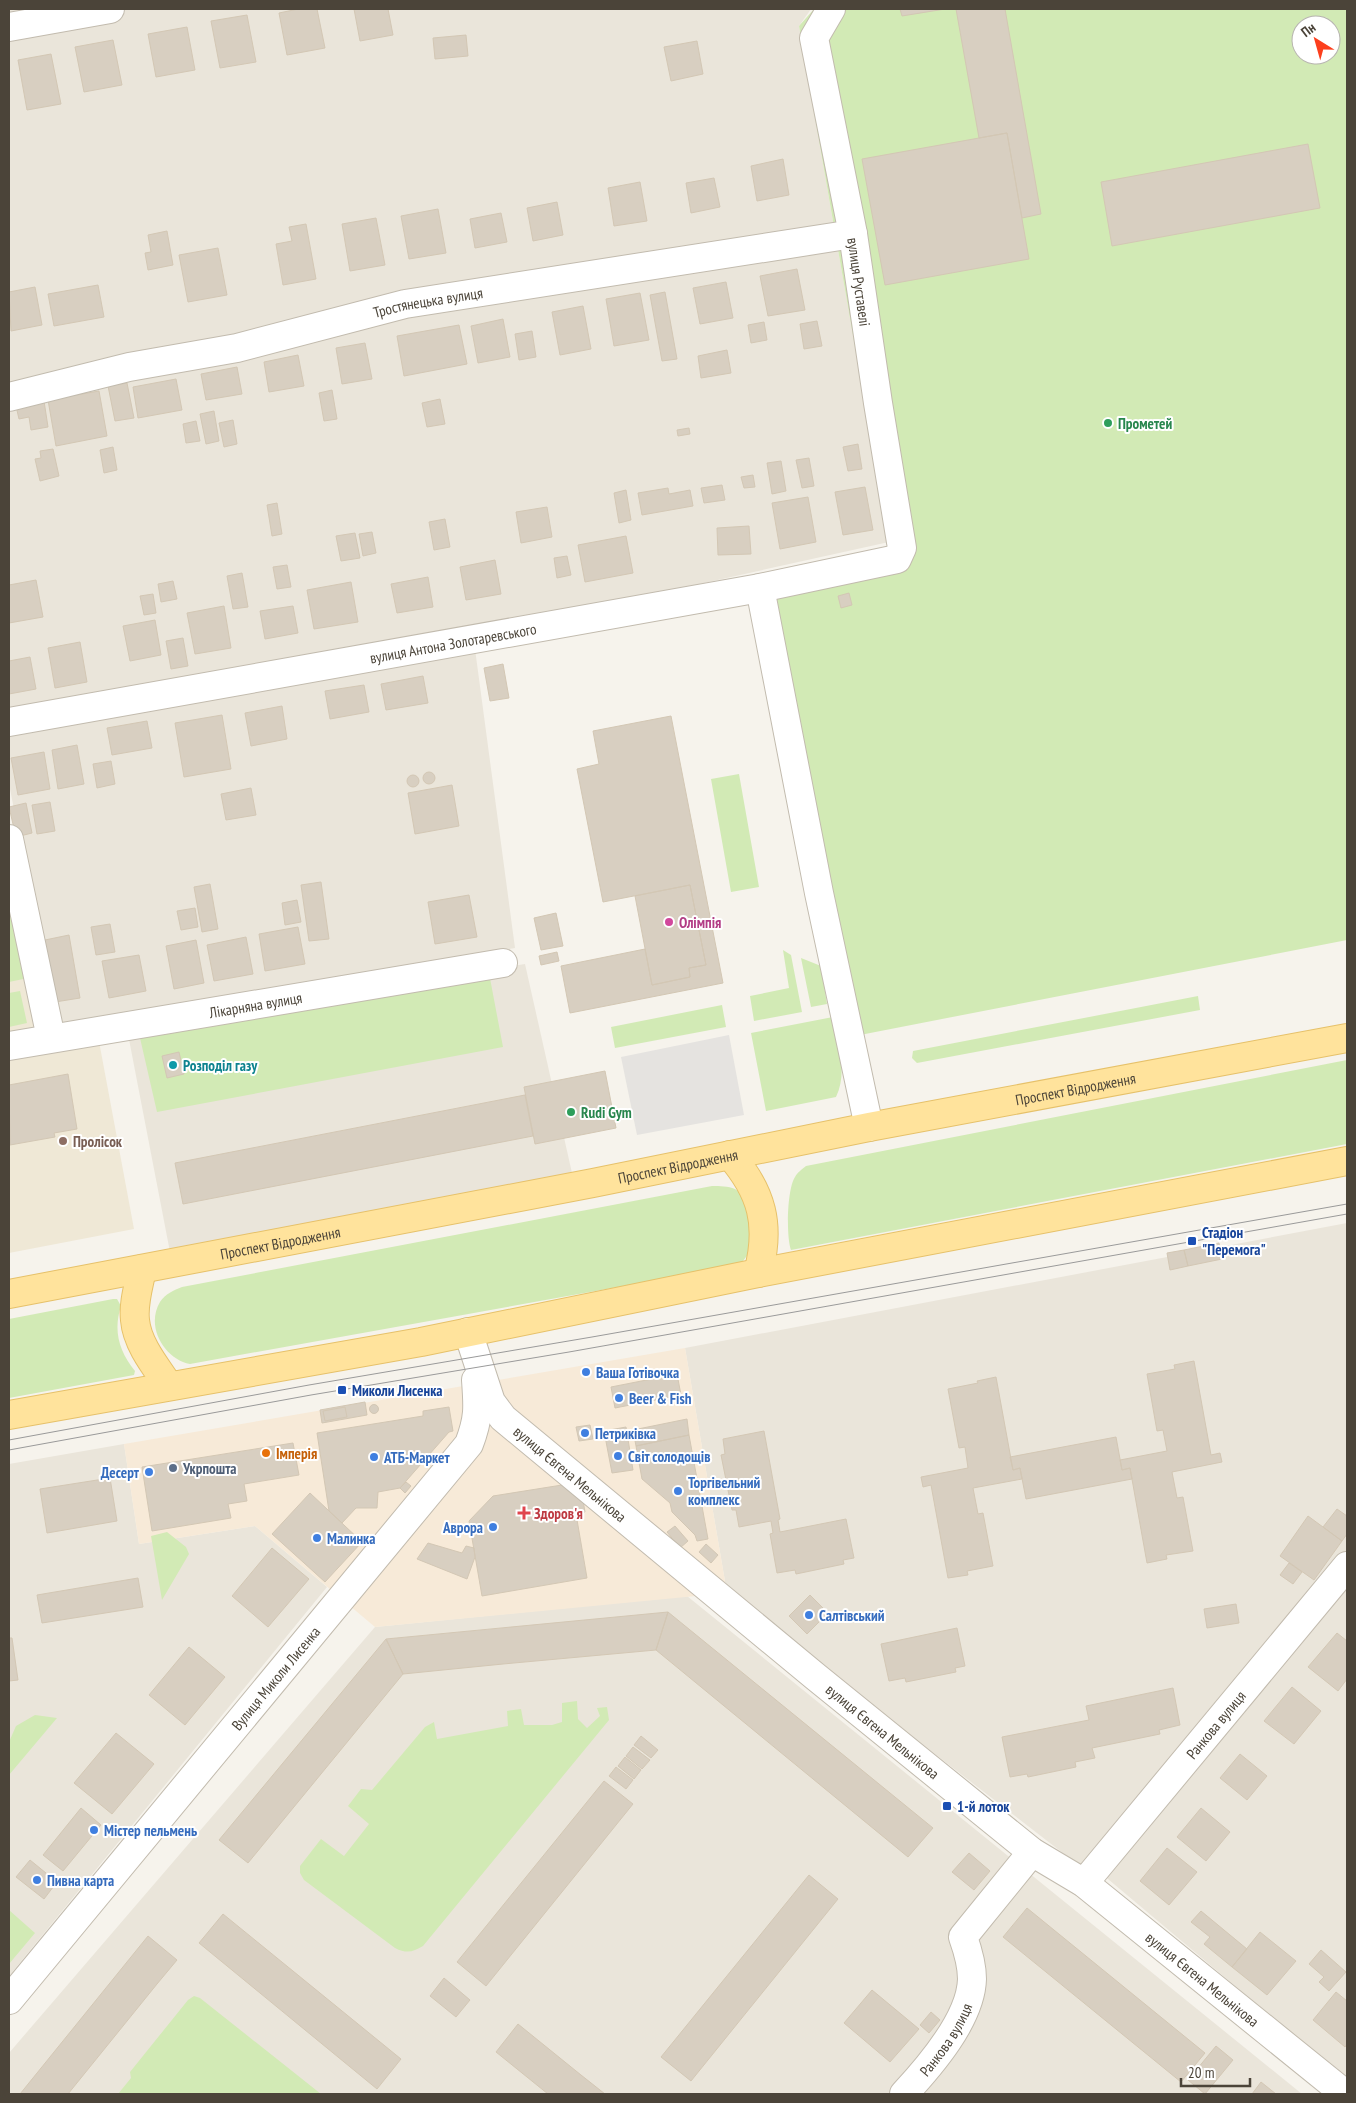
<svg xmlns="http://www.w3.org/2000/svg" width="1356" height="2103" viewBox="0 0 1356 2103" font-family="'PT Sans Narrow',sans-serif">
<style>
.residential{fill:#eae5da}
.commercial{fill:#f7ead8}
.education{fill:#efe8d6}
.green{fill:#d2eab5;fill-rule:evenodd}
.parking{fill:#e5e3e0}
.building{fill:#d8cfc1;stroke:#d3c7b4}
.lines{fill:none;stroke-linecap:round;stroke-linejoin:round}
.minor-casing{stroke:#c2bbae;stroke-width:30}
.major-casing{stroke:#e6c16a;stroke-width:30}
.minor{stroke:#fff;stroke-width:28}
.major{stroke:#ffe39c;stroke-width:28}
.tram{stroke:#9a9a9a;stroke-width:1}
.leisure-dot{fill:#2e9e5b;stroke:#fff;stroke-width:2}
.hotel-dot{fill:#d1479c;stroke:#fff;stroke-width:2}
.culture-dot{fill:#0f9aa8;stroke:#fff;stroke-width:2}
.education-dot{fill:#8d6e63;stroke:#fff;stroke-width:2}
.transit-dot{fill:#1a4fb4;stroke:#fff;stroke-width:2}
.shop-dot{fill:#3f7fe0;stroke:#fff;stroke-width:2}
.food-dot{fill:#e8710a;stroke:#fff;stroke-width:2}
.service-dot{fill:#5c6f8a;stroke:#fff;stroke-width:2}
.health-dot{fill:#e0444e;stroke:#fff;stroke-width:2}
.labels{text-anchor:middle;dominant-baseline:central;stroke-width:4;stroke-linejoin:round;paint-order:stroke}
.street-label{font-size:15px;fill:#4b4439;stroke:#fff}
.leisure-label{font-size:15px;font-weight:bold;fill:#27864d;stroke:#fff;text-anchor:start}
.hotel-label{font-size:15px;font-weight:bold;fill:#b23c85;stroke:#fff;text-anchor:start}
.culture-label{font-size:15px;font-weight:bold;fill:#0d838f;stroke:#fff;text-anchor:start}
.education-label{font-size:15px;font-weight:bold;fill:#785e54;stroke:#fff;text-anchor:start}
.transit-label{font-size:15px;font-weight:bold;fill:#164399;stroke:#fff;text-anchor:start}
.shop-label{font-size:15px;font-weight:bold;fill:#366cbe;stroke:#fff;text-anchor:start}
.food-label{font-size:15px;font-weight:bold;fill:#c56008;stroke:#fff;text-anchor:start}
.service-label{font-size:15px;font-weight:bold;fill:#4e5e75;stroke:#fff;text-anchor:start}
.health-label{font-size:15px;font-weight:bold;fill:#be3a42;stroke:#fff;text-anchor:start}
</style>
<rect width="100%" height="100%" fill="#f6f3ec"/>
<path class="residential" d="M9 9H811L799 26 889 542 473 634 515 948 57 1027 9 784Z
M525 964 572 1173 170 1252 127 1029Z
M1347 1223V1559L1086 1871 727 1593 685 1348Z
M124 1444 139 1544 255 1526 327 1587 9 1976V1464Z
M1347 1578V2080L1102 1874Z
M687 1596 1302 2094H9V2053L375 1627Z"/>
<path class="commercial" d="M685 1348 727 1593 375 1627 255 1526 139 1544 124 1444Z"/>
<path class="education" d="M9 875 40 1032 9 1038Z
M98 1036 134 1229 9 1253V1053Z"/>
<path class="green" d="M814 9H1347V940L860 1035 774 598 880 575 889 542 799 26ZM1301 25H1331V55H1301Z
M739 774 759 887 731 892 711 779Z
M9 882 28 978 9 982Z
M783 950 791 955 802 1012 754 1021 750 996 789 988Z
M801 958 821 966 827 1004 811 1007Z
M489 973 503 1047 157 1112 140 1038 154 1028Z
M20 991 27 1023 9 1027V993Z
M1198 996 1200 1010 917 1063 912 1058 913 1051Z
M722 1005 726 1027 615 1048 611 1027Z
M833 1017C838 1043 848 1072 836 1097L766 1111 751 1033Z
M1347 1060V1144L791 1250C786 1237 787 1189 795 1177 797 1173 802 1169 806 1166Z
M712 1186C720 1186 728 1186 735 1189 750 1196 751 1234 752 1249L740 1265 190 1364C165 1359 145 1327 160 1302 165 1294 174 1290 182 1287Z
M113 1299H117L121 1306C113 1331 119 1351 135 1371L134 1375 9 1398V1319Z
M167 1532 186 1547 189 1554 162 1600 151 1536Z
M577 1701 578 1719 587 1728 600 1716 597 1708 607 1707 609 1720 423 1946C413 1952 407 1954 395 1948L304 1880 300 1873V1866L321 1839 344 1856 369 1824 348 1806 361 1789 372 1790 425 1727 434 1722 437 1739 508 1726 507 1711 521 1709 524 1725H552L562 1722V1703Z
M35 1715 57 1718 9 1775V1742L16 1726Z
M9 1910 35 1933 9 1964Z
M194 1996 200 1998 321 2094H118L131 2078 130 2072 188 2000Z"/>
<path class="parking" d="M729 1035 744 1115 637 1135 621 1057Z"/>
<path class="building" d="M298 9H317L325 48 287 55 279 13Z
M354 9H388L393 35 360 41Z
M900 9H945L902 16Z
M956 9H1005L1041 214 1022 218 1007 133 979 138Z
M247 15 256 62 220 68 211 21Z
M187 27 195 70 156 77 148 34Z
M466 35 468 56 435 59 433 38Z
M113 40 122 85 84 92 75 47Z
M697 41 703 74 671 81 664 47Z
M51 54 61 104 27 110 18 60Z
M1007 133 1029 259 885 285 862 159Z
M1308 144 1320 208 1112 246 1101 182Z
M783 159 789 195 757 201 751 166Z
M714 178 720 207 691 213 686 183Z
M640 182 647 221 614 226 608 188Z
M557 202 563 235 533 241 527 208Z
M438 209 446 253 409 259 401 216Z
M501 213 507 242 475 248 470 219Z
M376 218 385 265 350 271 342 224Z
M306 224 316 279 283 285 276 244 292 241 289 227Z
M167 231 173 265 148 270 145 253 151 252 148 235Z
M218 248 227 295 188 302 179 255Z
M797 269 805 310 768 316 760 276Z
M726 282 733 318 700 324 693 288Z
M98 285 104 317 54 326 48 294Z
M35 287 42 325 11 331 9 292Z
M665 292 677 359 662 361 650 295Z
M640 293 649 340 614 346 606 299Z
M583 306 591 349 560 355 552 312Z
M503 319 510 357 478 363 471 326Z
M817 321 822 346 804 349 800 324Z
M764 322 767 340 751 343 748 325Z
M459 325 467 364 404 376 397 336Z
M532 331 536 357 519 360 515 334Z
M365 343 372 379 342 384 336 348Z
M727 350 731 373 701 378 698 356Z
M298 355 304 386 269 392 264 362Z
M237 367 242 394 206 400 201 374Z
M176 379 182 410 138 418 133 387Z
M127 383 134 418 115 421 108 386Z
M332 390 337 419 324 421 319 393Z
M99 391 107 436 56 446 48 400Z
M440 399 445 424 427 427 422 403Z
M44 401 48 427 31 430 29 417 19 419 16 406Z
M214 411 219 441 206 444 200 414Z
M233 420 237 444 224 447 219 423Z
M196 421 200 441 186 443 183 424Z
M689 428 690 434 678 436 677 430Z
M858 444 862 469 848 471 843 447Z
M113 447 117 470 104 473 100 450Z
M53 449 59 476 40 481 35 459 41 458 40 451Z
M809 458 814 486 802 488 796 460Z
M781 461 786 491 772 494 767 463Z
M753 475 755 487 744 488 741 477Z
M722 485 725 500 704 503 701 488Z
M865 487 873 530 843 535 835 492Z
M668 488 669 494 690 490 693 506 642 515 638 493Z
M626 490 631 520 619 523 614 493Z
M808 497 816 542 780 549 772 503Z
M277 503 282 534 272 536 267 505Z
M547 507 552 537 521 543 516 512Z
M445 519 450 547 434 550 429 522Z
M749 526 751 554 718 555 717 528Z
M372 532 376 553 363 556 359 534Z
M355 533 360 558 341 561 336 536Z
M626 536 633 573 585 582 578 545Z
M567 556 571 575 557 578 554 558Z
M495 560 501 594 466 600 460 567Z
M287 565 291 587 277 589 273 567Z
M242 573 248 607 233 609 227 576Z
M428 577 433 607 397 613 391 584Z
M36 580 43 617 9 623V585Z
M173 581 177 599 161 602 158 584Z
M351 582 358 622 314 629 307 590Z
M849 593 852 605 841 608 838 596Z
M153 594 156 613 144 615 140 596Z
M224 606 231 648 195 654 187 613Z
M293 606 298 633 265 639 260 611Z
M155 620 161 655 130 661 123 626Z
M183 638 188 666 171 669 166 641Z
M80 642 87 682 55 688 48 648Z
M30 657 36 689 9 694V661Z
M503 664 509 698 490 701 484 668Z
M423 676 428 703 386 710 381 684Z
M364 685 369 712 330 719 325 691Z
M282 706 287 739 251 746 245 713Z
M222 715 231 769 184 777 175 723Z
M671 716 723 983 570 1013 561 966 645 949 652 985 690 977 689 968 706 965 690 885 603 902 577 769 599 764 593 731Z
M147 721 152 748 112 755 107 728Z
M77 745 84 784 58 789 52 750Z
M44 752 50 789 18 795 11 758Z
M111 761 115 784 97 788 93 764Z
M423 778a6 6 0 1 1 12 0a6 6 0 1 1-12 0Z
M407 781a6 6 0 1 1 12 0a6 6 0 1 1-12 0Z
M452 785 459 826 415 834 408 793Z
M251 788 256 815 226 820 221 794Z
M50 802 55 831 37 834 32 805Z
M26 803 32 833 16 837 9 807Z
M321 882 329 939 309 941 301 885Z
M210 884 218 929 202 932 194 887Z
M690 885 706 965 689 968 690 977 652 985 635 896Z
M469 895 477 937 435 944 428 902Z
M297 900 301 922 285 925 282 903Z
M195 908 198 927 181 930 177 911Z
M556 913 563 946 541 950 534 918Z
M110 924 115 952 96 955 91 927Z
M298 927 305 964 265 971 259 934Z
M69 935 80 998 55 1002 45 940Z
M246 937 253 974 214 981 207 945Z
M196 940 204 983 174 989 166 946Z
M557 952 559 961 541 965 539 956Z
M139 955 146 991 109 998 102 961Z
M179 1052 184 1074 167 1078 162 1056Z
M605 1071 616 1128 535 1144 524 1087Z
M68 1074 77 1129 54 1133 55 1137 10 1145 9 1085Z
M525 1095 533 1136 183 1204 175 1163Z
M1219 1243 1222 1259 1188 1266 1184 1250Z
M1184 1250 1188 1266 1170 1270 1167 1253Z
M1194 1361 1211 1455 1220 1453 1222 1462 1172 1472 1177 1498 1183 1497 1193 1551 1166 1555 1167 1559 1147 1563 1130 1468 1122 1470 1120 1460 1167 1451 1163 1430 1157 1431 1147 1374 1175 1369 1174 1365Z
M677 1374 681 1395 615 1408 611 1387Z
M996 1377 1013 1470 1020 1468 1022 1479 973 1488 978 1514 983 1513 993 1566 967 1571 968 1575 948 1578 931 1485 923 1487 921 1477 968 1468 965 1447 959 1448 948 1389 978 1383 977 1381Z
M365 1402 367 1415 322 1423 320 1410Z
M369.5 1409a4.5 4.5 0 1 1 9 0a4.5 4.5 0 1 1-9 0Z
M345 1407 347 1417 325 1421 323 1411Z
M449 1407 453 1431 449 1432 400 1488 378 1492 377 1508H356L342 1523 329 1511 317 1433 423 1416V1411Z
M687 1419 689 1435 636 1446 633 1430Z
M590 1425 593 1439 579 1441 576 1427Z
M626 1427 633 1470 612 1473 604 1431Z
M764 1431 780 1519 778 1520 780 1532 846 1519 854 1558 843 1560 844 1564 796 1574 795 1570 777 1573 770 1534 773 1533 771 1521 739 1527 736 1510H732L721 1455 725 1454 723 1439Z
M689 1435 708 1539 697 1541 695 1535 672 1512 670 1503 642 1479 636 1446Z
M1116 1437 1122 1470 1130 1468 1132 1479 1026 1499 1020 1468 1013 1470 1010 1457Z
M293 1443 299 1475 244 1484 247 1501 228 1504 231 1518 152 1531 142 1467Z
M110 1478 117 1521 47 1533 40 1489Z
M406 1482 411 1486 405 1493 400 1488Z
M562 1485 583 1500 585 1512 576 1514 587 1578 482 1596 469 1521 493 1496Z
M310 1493 362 1542 325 1582 272 1534Z
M1337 1509 1347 1516V1534L1342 1541 1323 1527Z
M1308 1516 1342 1541 1314 1580 1280 1556Z
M675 1526 688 1541 680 1548 667 1532Z
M428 1543 462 1553 466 1546 474 1548 475 1557 467 1579 417 1559Z
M706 1544 718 1555 711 1563 699 1552Z
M272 1548 309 1579 268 1627 232 1596Z
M1289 1563 1302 1572 1293 1584 1280 1575Z
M138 1578 143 1607 42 1623 37 1595Z
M810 1595 828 1613 807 1634 789 1616Z
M1236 1604 1239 1623 1207 1628 1204 1609Z
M668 1612 656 1650 503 1664 403 1674 386 1639Z
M668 1612 933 1828 908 1857 656 1650Z
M957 1628 965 1666 955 1668 956 1672 906 1682 905 1678 889 1681 881 1644Z
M1337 1633 1347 1641V1679L1338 1691 1308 1667Z
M9 1638H12L18 1680 9 1681Z
M386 1639 403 1674 248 1863 219 1840Z
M189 1647 225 1677 185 1725 149 1695Z
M1292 1687 1321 1711 1294 1744 1264 1721Z
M1173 1688 1180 1725 1159 1730 1160 1734 1092 1748 1095 1758 1075 1762 1076 1767 1028 1777 1027 1774 1010 1777 1002 1737 1089 1720 1086 1706Z
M116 1733 154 1764 112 1814 74 1783Z
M641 1736 658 1750 651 1758 634 1745Z
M633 1747 650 1760 642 1769 626 1756Z
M1240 1754 1267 1776 1247 1800 1220 1778Z
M625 1757 641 1770 634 1779 618 1766Z
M616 1767 633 1780 626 1789 609 1776Z
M604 1781 633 1804 486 1986 457 1962Z
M81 1808 101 1825 63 1871 43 1855Z
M1201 1808 1230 1832 1206 1861 1177 1837Z
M1167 1848 1197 1872 1169 1905 1140 1881Z
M969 1853 990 1871 974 1890 952 1872Z
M30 1860 57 1882 44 1899 16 1877Z
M809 1875 838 1899 691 2081 661 2057Z
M1027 1908 1205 2053 1181 2082 1003 1937Z
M1201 1911 1247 1949 1232 1967 1204 1944 1210 1937 1191 1922Z
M223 1914 401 2059 377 2089 199 1943Z
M1260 1932 1296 1961 1267 1995 1232 1967Z
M148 1936 177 1960 157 1984 68 2094H20Z
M1321 1950 1346 1972 1329 1991 1319 1982 1324 1977 1309 1964Z
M444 1978 470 2000 456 2017 430 1996Z
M872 1990 919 2029 890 2062 844 2023Z
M1336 1992 1347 2001V2044L1345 2047 1313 2020Z
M931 2012 940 2020 929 2033 920 2025Z
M518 2024 581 2075 605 2094H548L496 2052Z
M1216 2046 1233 2060 1205 2094 1188 2080Z
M1261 2082 1276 2094H1252Z"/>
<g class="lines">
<defs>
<g id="minor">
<path d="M9 27 110 9"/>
<path id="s1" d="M9 397 129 367 237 348 405 304 853 234"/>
<path d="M760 588 819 893 869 1127"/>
<path id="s2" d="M9 722 760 588 897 559 902 548 878 403 853 234 814 38 831 9"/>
<path d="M9 839 51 1038"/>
<path id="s3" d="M9 1046 503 963"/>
<path id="s4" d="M468 1332 491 1402 503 1418 816 1677 1032 1852 1084 1883 1345 2094"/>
<path id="s5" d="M1084 1883 1347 1566"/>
<path id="s6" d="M9 2000 469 1444C479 1418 478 1407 476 1380"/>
<path id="s7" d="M904 2094C930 2066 971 2019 972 1979 972 1964 968 1951 963 1937L1032 1852"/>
</g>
<g id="major">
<path d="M730 1155C762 1192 771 1225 758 1273"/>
<path d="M142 1269C139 1285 133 1303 135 1320 137 1344 156 1367 169 1386"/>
<path id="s8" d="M9 1294 593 1183 869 1127 1347 1038"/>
<path d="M9 1415 421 1342 758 1273 1347 1161"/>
</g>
</defs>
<use href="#minor" class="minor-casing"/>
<use href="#major" class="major-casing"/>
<use href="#minor" class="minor"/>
<use href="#major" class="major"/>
<path class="tram" d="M9 1440 309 1385 592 1337 1347 1204
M9 1450 311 1395 569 1352 1347 1214"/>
</g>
<g class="leisure-dot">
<circle cx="1108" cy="423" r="5"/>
<circle cx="571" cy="1112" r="5"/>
</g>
<circle class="hotel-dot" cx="669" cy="922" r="5"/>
<circle class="culture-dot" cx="173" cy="1065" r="5"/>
<circle class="education-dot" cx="63" cy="1141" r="5"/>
<g class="transit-dot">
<rect x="1187" y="1236" width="10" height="10" rx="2.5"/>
<rect x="337" y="1385" width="10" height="10" rx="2.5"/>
<rect x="942" y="1801" width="10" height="10" rx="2.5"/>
</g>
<g class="shop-dot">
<circle cx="586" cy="1372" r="5"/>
<circle cx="619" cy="1398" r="5"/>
<circle cx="585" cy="1433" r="5"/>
<circle cx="618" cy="1456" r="5"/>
<circle cx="374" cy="1457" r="5"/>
<circle cx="149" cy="1472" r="5"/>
<circle cx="678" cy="1491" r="5"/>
<circle cx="493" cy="1527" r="5"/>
<circle cx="317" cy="1538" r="5"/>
<circle cx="809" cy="1615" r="5"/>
<circle cx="94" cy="1830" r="5"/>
<circle cx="37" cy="1880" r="5"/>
</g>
<circle class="food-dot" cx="266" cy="1453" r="5"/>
<circle class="service-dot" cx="173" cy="1468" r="5"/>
<path class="health-dot" d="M521.5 1505.5h5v5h5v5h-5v5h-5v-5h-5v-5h5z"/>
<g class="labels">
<g class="street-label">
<text transform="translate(859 282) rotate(82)">вулиця Руставелі</text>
<text stroke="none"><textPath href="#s1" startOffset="430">Тростянецька вулиця</textPath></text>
<text stroke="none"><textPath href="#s2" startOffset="451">вулиця Антона Золотаревського</textPath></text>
<text stroke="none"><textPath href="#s3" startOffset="250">Лікарняна вулиця</textPath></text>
<text stroke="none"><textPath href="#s8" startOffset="1086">Проспект Відродження</textPath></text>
<text stroke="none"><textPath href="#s8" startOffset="681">Проспект Відродження</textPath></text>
<text stroke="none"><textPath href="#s8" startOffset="276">Проспект Відродження</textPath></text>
<text stroke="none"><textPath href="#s4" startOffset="181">вулиця Євгена Мельнікова</textPath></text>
<text stroke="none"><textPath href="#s6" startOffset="418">Вулиця Миколи Лисенка</textPath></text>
<text stroke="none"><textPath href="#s5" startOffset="206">Ранкова вулиця</textPath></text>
<text stroke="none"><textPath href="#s4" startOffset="586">вулиця Євгена Мельнікова</textPath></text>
<text stroke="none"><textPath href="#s4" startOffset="991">вулиця Євгена Мельнікова</textPath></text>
<text stroke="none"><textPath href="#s7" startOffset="69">Ранкова вулиця</textPath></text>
</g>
<g class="leisure-label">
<text x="1118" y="423">Прометей</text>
<text x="581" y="1112">Rudi Gym</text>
</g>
<g class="hotel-label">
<text x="679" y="922">Олімпія</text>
</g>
<g class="culture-label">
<text x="183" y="1065">Розподіл газу</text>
</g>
<g class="education-label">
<text x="73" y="1141">Пролісок</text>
</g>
<g class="transit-label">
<text x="1202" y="1232">Стадіон<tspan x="1202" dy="17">"Перемога"</tspan></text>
<text x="352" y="1390">Миколи Лисенка</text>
<text x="957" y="1806">1-й лоток</text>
</g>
<g class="shop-label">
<text x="596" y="1372">Ваша Готівочка</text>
<text x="629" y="1398">Beer &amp; Fish</text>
<text x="595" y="1433">Петриківка</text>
<text x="628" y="1456">Світ солодощів</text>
<text x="384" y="1457">АТБ-Маркет</text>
<text x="139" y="1472" text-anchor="end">Десерт</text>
<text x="688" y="1482">Торгівельний<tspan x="688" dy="17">комплекс</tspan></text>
<text x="483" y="1527" text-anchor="end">Аврора</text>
<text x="327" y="1538">Малинка</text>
<text x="819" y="1615">Салтівський</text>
<text x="104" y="1830">Містер пельмень</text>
<text x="47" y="1880">Пивна карта</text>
</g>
<g class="food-label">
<text x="276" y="1453">Імперія</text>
</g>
<g class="service-label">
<text x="183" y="1468">Укрпошта</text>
</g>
<g class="health-label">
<text x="534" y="1513">Здоров'я</text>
</g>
</g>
<rect width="1356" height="2103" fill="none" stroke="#4b4439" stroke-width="20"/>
<g transform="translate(1316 40) rotate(323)"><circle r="24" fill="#ffffff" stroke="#b7b4b0"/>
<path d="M0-4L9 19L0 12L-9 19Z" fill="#fc3f1d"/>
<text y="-8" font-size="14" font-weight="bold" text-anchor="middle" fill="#4b4439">Пн</text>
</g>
<path d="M1181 2078v8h69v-8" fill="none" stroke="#4b4439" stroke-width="2.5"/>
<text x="1188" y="2078" font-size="15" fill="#4b4439" stroke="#ffffff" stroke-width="4" paint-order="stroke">20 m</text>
</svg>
